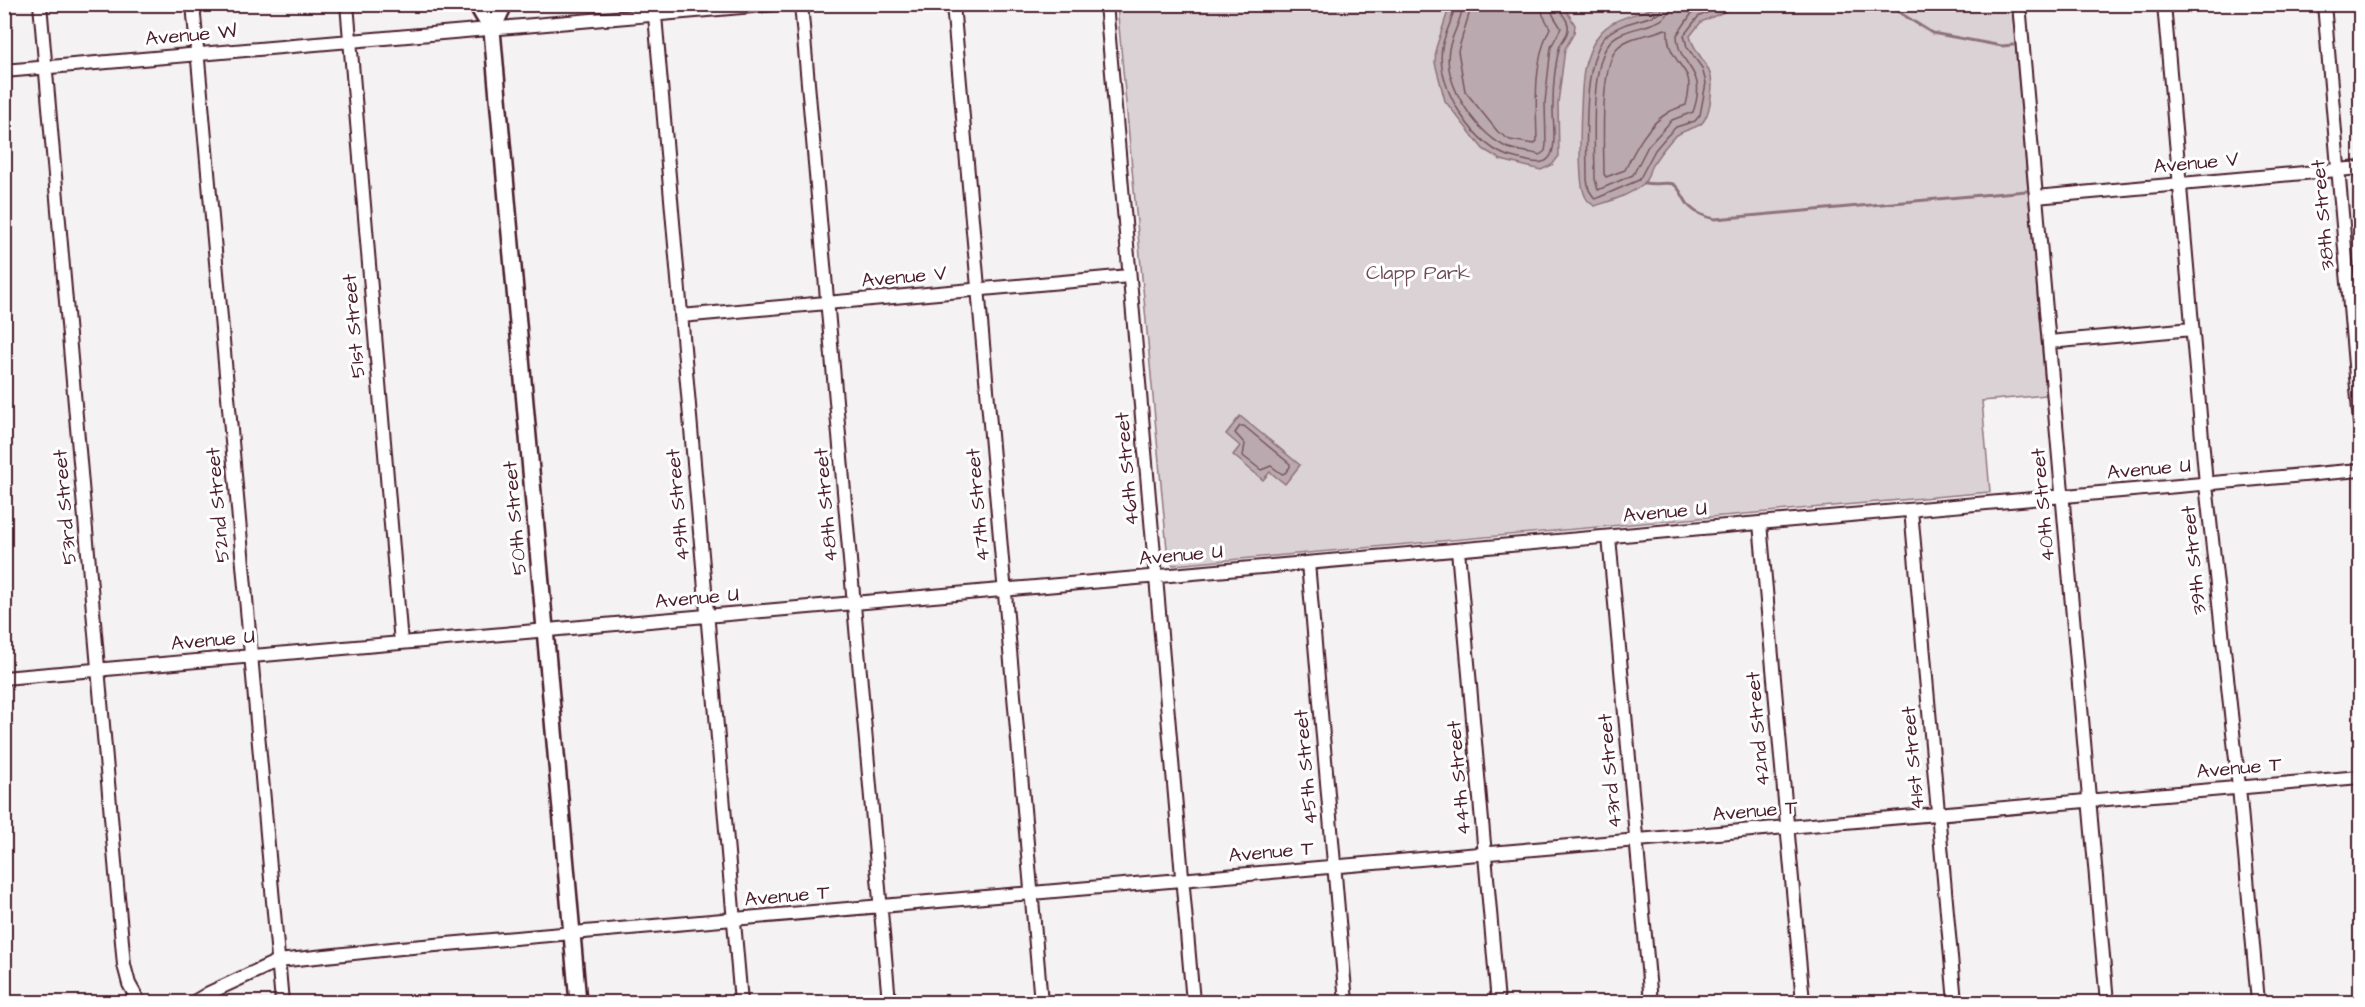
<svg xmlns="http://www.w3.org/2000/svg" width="2365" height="1007" viewBox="0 0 2365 1007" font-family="'Architects Daughter',sans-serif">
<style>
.green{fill:#dbd2d5;stroke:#927880;stroke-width:1.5}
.water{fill:#baa9ae;stroke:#8d727a;stroke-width:1.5}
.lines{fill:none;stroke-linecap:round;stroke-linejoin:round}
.shore{stroke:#77565f;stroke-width:1.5}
.stream{stroke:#8d727a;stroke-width:3}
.minor-casing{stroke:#4a1f2b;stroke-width:16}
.major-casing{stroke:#4a1f2b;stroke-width:20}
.minor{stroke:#fff;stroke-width:12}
.major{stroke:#fff;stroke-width:15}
.labels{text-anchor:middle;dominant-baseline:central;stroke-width:6;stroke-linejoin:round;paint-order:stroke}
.street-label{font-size:20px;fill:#4a1f2b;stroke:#fff}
.park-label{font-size:20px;fill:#6e4c56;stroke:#fff}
</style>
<rect width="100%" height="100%" fill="#f4f2f2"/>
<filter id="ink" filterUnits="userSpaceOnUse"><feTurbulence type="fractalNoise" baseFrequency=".0167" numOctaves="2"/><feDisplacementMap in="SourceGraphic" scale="12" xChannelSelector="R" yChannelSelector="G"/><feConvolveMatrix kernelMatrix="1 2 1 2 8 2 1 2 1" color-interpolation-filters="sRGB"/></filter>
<g filter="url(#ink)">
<path class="green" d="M1117 5H2012L2046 395 1982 401 1990 492 1173 565 1168 560Z"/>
<path class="water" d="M1663 4 1739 5 1701 22 1690 36C1695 56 1712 64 1712 86 1711 97 1710 113 1703 122 1696 130 1683 128 1672 139 1664 148 1658 156 1652 165 1648 172 1648 181 1642 185 1630 195 1610 201 1595 206 1589 203 1586 200 1584 193 1577 176 1581 90 1584 70 1586 59 1592 44 1598 36 1613 15 1641 15 1663 4Z
M1450 5H1563L1575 25 1574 33 1565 49 1558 103 1559 156 1552 165 1541 170 1501 160 1483 149 1445 101 1435 63 1436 48Z
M1240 416 1300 465 1285 484 1270 472 1263 480 1233 455 1240 446 1226 434Z"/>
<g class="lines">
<path class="shore" d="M1455 4C1454 19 1444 33 1442 48 1435 87 1476 151 1515 158 1526 160 1542 167 1549 158 1558 148 1552 117 1553 104 1553 87 1555 66 1559 49 1560 42 1568 36 1568 29 1570 20 1559 13 1558 4
M1463 4C1462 20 1452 34 1449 49 1443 83 1475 131 1504 146 1515 152 1529 151 1540 155L1545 151 1546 145 1545 102 1551 47 1561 28 1553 15 1550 4
M1472 4 1458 51 1465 91 1498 132 1510 140 1534 144 1537 141C1536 104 1533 61 1550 28L1543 15 1541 4
M1664 4 1660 13C1643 21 1625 21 1609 33 1581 55 1587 145 1587 180L1589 190 1595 199 1639 180 1655 150 1666 137 1676 127 1695 121 1700 115 1706 83 1702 68 1687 47 1684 35 1698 17 1725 4
M1671 4C1670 31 1624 23 1609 43 1589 70 1595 145 1595 179L1598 190 1633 175 1648 146 1661 132 1672 120 1693 112C1709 67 1678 69 1677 35L1692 13 1707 4
M1665 29 1668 31C1667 51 1678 60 1687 75 1691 84 1688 96 1686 105 1681 107 1674 109 1669 112 1648 124 1635 149 1625 170L1606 177 1604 174C1604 147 1599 66 1618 47 1631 35 1650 36 1665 29Z
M1240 426H1244L1290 464V467L1285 473 1282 474 1271 466 1261 470 1243 456 1245 444 1235 433Z"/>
<path class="stream" d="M1886 4 1932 33 2002 46 2013 45
M1645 183C1654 185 1668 182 1673 184 1681 188 1684 201 1690 207 1697 214 1706 217 1715 219L2026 191"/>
<defs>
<path id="minor" d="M40 4 124 965 129 984 139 1002
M193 4 282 1002
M347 4 401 643
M654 4 741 1002
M801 4 889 1002
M953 4 1041 1002
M1106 4 1193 1002
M2019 4 2107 1002
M2164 4 2206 484 2239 787 2258 1002
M2324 4 2360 423
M4 71 776 4
M2036 197 2360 168
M681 316 1129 276
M2049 342 2192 329
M1911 510 1955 1002
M1760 523 1803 1002
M1609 537 1651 1002
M1458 550 1498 1002
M1308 563 1346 1002
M4 678 2360 470
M194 1002 209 993 278 961 401 948 2360 777"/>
<path id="major" d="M479 4 480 10 492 30 578 1002
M492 30 502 9V4"/>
</defs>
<use href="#minor" class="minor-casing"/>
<use href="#major" class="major-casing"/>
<use href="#minor" class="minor"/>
<use href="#major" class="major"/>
</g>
</g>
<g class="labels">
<g class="street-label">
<text transform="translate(191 35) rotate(-5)">Avenue W</text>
<text transform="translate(2196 163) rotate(-5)">Avenue V</text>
<text transform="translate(2323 215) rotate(-95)">38th Street</text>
<text transform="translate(904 277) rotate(-5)">Avenue V</text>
<text transform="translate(354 326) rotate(-95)">51st Street</text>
<text transform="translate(1127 469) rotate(-95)">46th Street</text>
<text transform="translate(2149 469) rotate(-5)">Avenue U</text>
<text transform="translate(218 505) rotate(-95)">52nd Street</text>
<text transform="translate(678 505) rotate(-95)">49th Street</text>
<text transform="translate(826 505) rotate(-95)">48th Street</text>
<text transform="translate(978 505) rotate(-95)">47th Street</text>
<text transform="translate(2043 505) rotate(-95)">40th Street</text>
<text transform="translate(65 507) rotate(-95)">53rd Street</text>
<text transform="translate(1665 512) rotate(-5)">Avenue U</text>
<text transform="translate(515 518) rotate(-95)">50th Street</text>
<text transform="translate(1181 555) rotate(-5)">Avenue U</text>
<text transform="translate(2194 560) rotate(-96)">39th Street</text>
<text transform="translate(697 598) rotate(-5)">Avenue U</text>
<text transform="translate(213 640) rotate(-5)">Avenue U</text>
<text transform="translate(1758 729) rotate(-95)">42nd Street</text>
<text transform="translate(1913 758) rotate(-95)">41st Street</text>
<text transform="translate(1306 767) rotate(-95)">45th Street</text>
<text transform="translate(2239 768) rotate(-5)">Avenue T</text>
<text transform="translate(1610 771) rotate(-95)">43rd Street</text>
<text transform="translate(1459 778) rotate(-95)">44th Street</text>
<text transform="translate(1755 811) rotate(-5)">Avenue T</text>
<text transform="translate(1271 852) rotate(-5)">Avenue T</text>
<text transform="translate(787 896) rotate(-5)">Avenue T</text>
</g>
<g class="park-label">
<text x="1418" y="273">Clapp Park</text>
</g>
</g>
<rect width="2365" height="1007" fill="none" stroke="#fff" stroke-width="24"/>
<rect x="12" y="12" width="2341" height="983" fill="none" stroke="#4a1f2b" stroke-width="2" filter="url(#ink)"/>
</svg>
